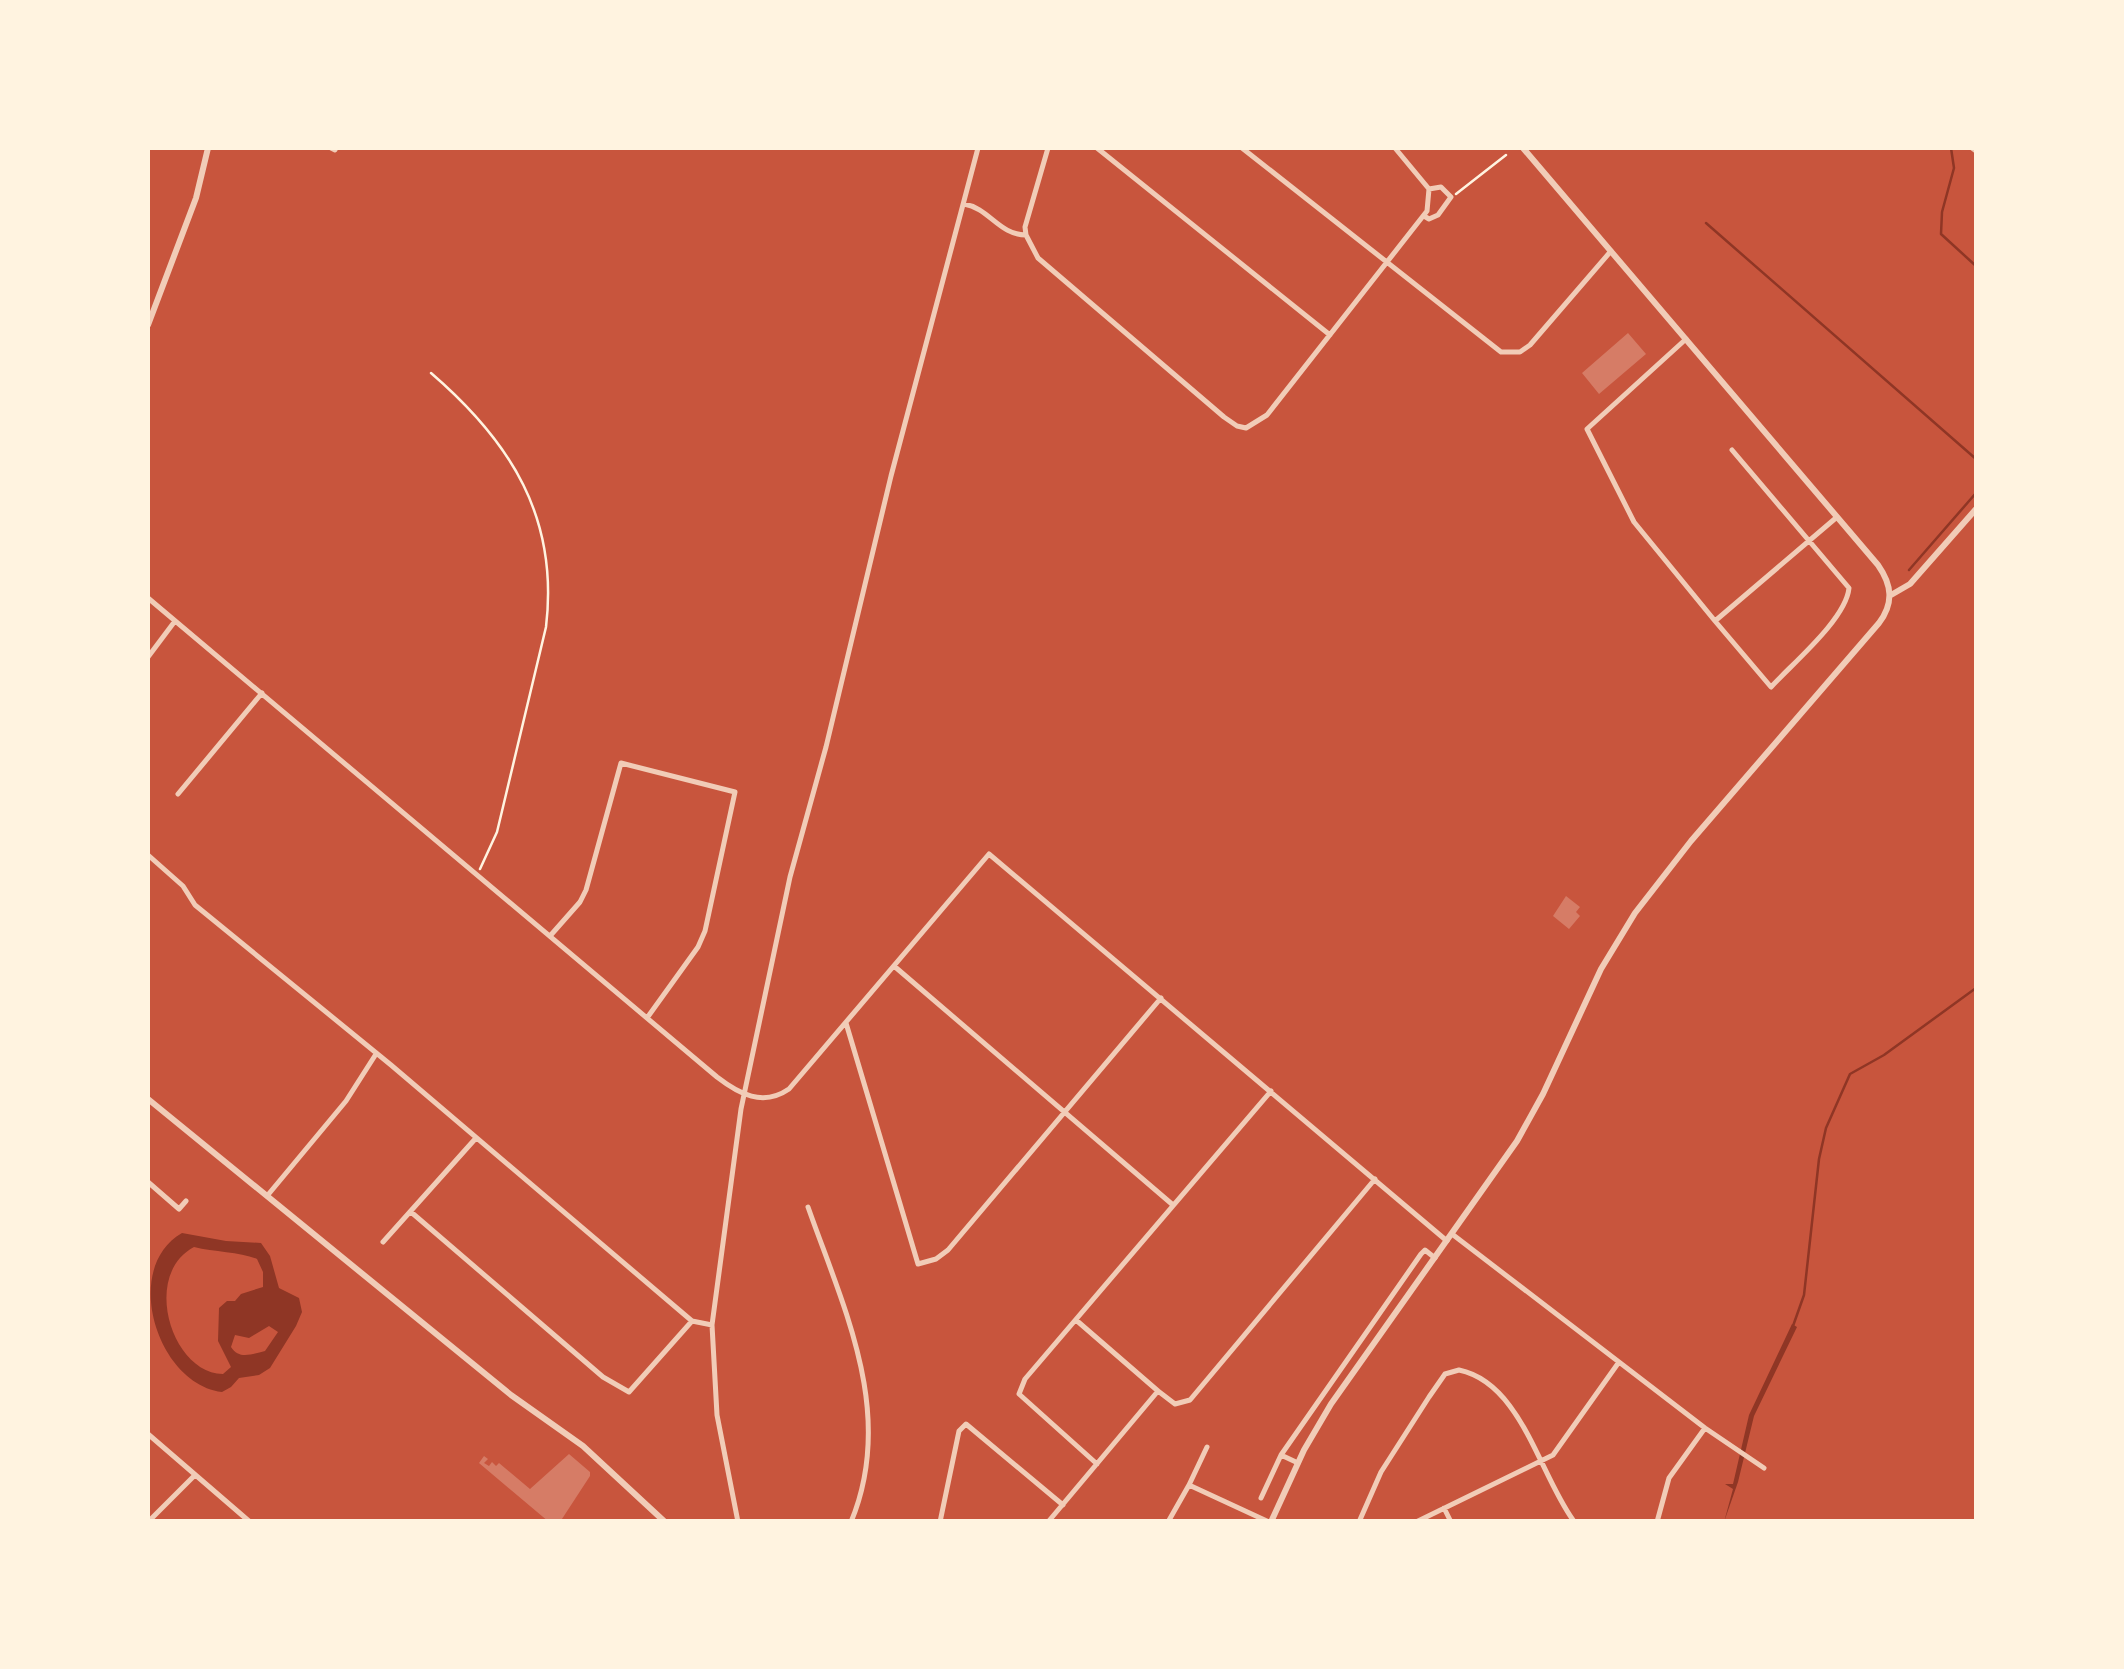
<svg xmlns="http://www.w3.org/2000/svg" width="2124" height="1669" viewBox="0 0 2124 1669" font-family="'PT Sans Narrow',sans-serif">
<style>
.water{fill:#8f3625;fill-rule:evenodd}
.lines{fill:none;stroke-linecap:round;stroke-linejoin:round}
.stream{stroke:#8f3625;stroke-width:2.5}
.building{fill:#d67c66}
.path{stroke:#fff3e0;stroke-width:2.5}
.minor{stroke:#f1ccb7;stroke-width:5}
.tertiary{stroke:#f1ccb7;stroke-width:6}
</style>
<rect width="100%" height="100%" fill="#c8553d"/>
<path class="water" d="M182 1233 226 1241 261 1243 270 1256 279 1288 299 1298 302 1312 296 1326 270 1368 259 1375 239 1378 231 1387 222 1392C157 1384 121 1268 182 1233ZM194 1247C214 1252 241 1252 257 1259L263 1272V1287L241 1294 235 1301H227L219 1308 218 1341 231 1367 223 1374C172 1374 141 1275 194 1247ZM269 1326 278 1332 265 1351C252 1354 239 1360 231 1347L235 1335 249 1338Z
M1792 1324 1797 1327 1754 1416 1738 1482 1724 1522 1733 1489 1725 1484H1733L1749 1415Z"/>
<g class="lines">
<path class="stream" d="M1951 148 1954 168 1942 212 1941 234 1976 266
M1706 223 1976 459
M1909 570 1976 493
M1793 1326 1804 1295 1819 1159 1826 1128 1850 1074 1884 1055 1976 988"/>
</g>
<path class="building" d="M1628 333 1646 354 1599 394 1582 373Z
M1566 896 1580 907 1576 912 1580 916 1569 929 1553 916Z
M569 1454 590 1472V1476L560 1522H549L479 1463 484 1456 488 1459 484 1463 489 1466 492 1462 496 1466 499 1463 530 1489Z"/>
<g class="lines">
<path class="path" d="M1456 194 1506 155
M431 373C511 442 559 518 546 627L497 832 480 869"/>
<path class="minor" d="M331 148 335 150
M1097 148 1330 335
M1242 148 1501 352H1520L1530 345 1611 251
M1972 148 1976 151
M964 204C989 208 999 235 1026 235L1038 258 1224 417 1237 426 1246 428 1267 415 1427 211 1429 189 1395 148
M1424 216 1429 219 1438 215 1451 197 1441 187 1429 189
M1026 235 1025 227 1048 148
M1686 339 1587 429 1634 522 1715 621
M1732 450 1849 588C1846 619 1793 663 1771 687L1715 621 1837 517
M148 598 717 1077C739 1094 763 1107 789 1089L989 854 1447 1241
M148 657 175 621
M178 794 262 693
M148 855 183 886 195 905 391 1065 692 1321 712 1325
M550 936 580 902 586 890 621 763 735 792 705 931 698 947 647 1018
M894 966 1173 1205
M846 1023 918 1264 936 1259 948 1250 1161 998
M148 1182 179 1209 186 1201
M267 1196 346 1101 376 1054
M808 1207C844 1309 896 1414 851 1522
M411 1212 603 1377 629 1392 692 1321
M1452 1234 1705 1428 1764 1468
M383 1242 476 1138
M1076 1320 1158 1391
M148 1434 250 1522
M1281 1455 1298 1463
M1097 1464 1019 1394 1025 1379 1271 1091
M1189 1485 1207 1447
M1261 1498 1281 1455 1421 1254 1425 1250 1435 1258
M1444 1508 1451 1522
M148 1522 195 1475
M738 1522 717 1415 712 1325 741 1109 790 877 826 747 891 476 978 148
M940 1522 959 1431 966 1424 1063 1505
M1048 1522 1158 1391 1175 1404 1190 1400 1375 1179
M1168 1522 1189 1485 1269 1522
M1359 1522 1381 1472 1429 1397 1445 1374 1459 1370C1521 1383 1539 1473 1573 1520
M1416 1522 1553 1455 1619 1362
M1657 1522 1669 1478 1705 1428"/>
<path class="tertiary" d="M148 325 196 198 208 148
M1891 595 1910 584 1976 509
M148 1099 511 1395 583 1446 665 1522
M1271 1522 1304 1450 1331 1404 1517 1141 1543 1094 1601 969 1635 913 1691 841 1879 623C1894 603 1892 585 1878 565L1523 148"/>
</g>
<rect width="2124" height="1669" fill="none" stroke="#fff3e0" stroke-width="300"/>
</svg>
